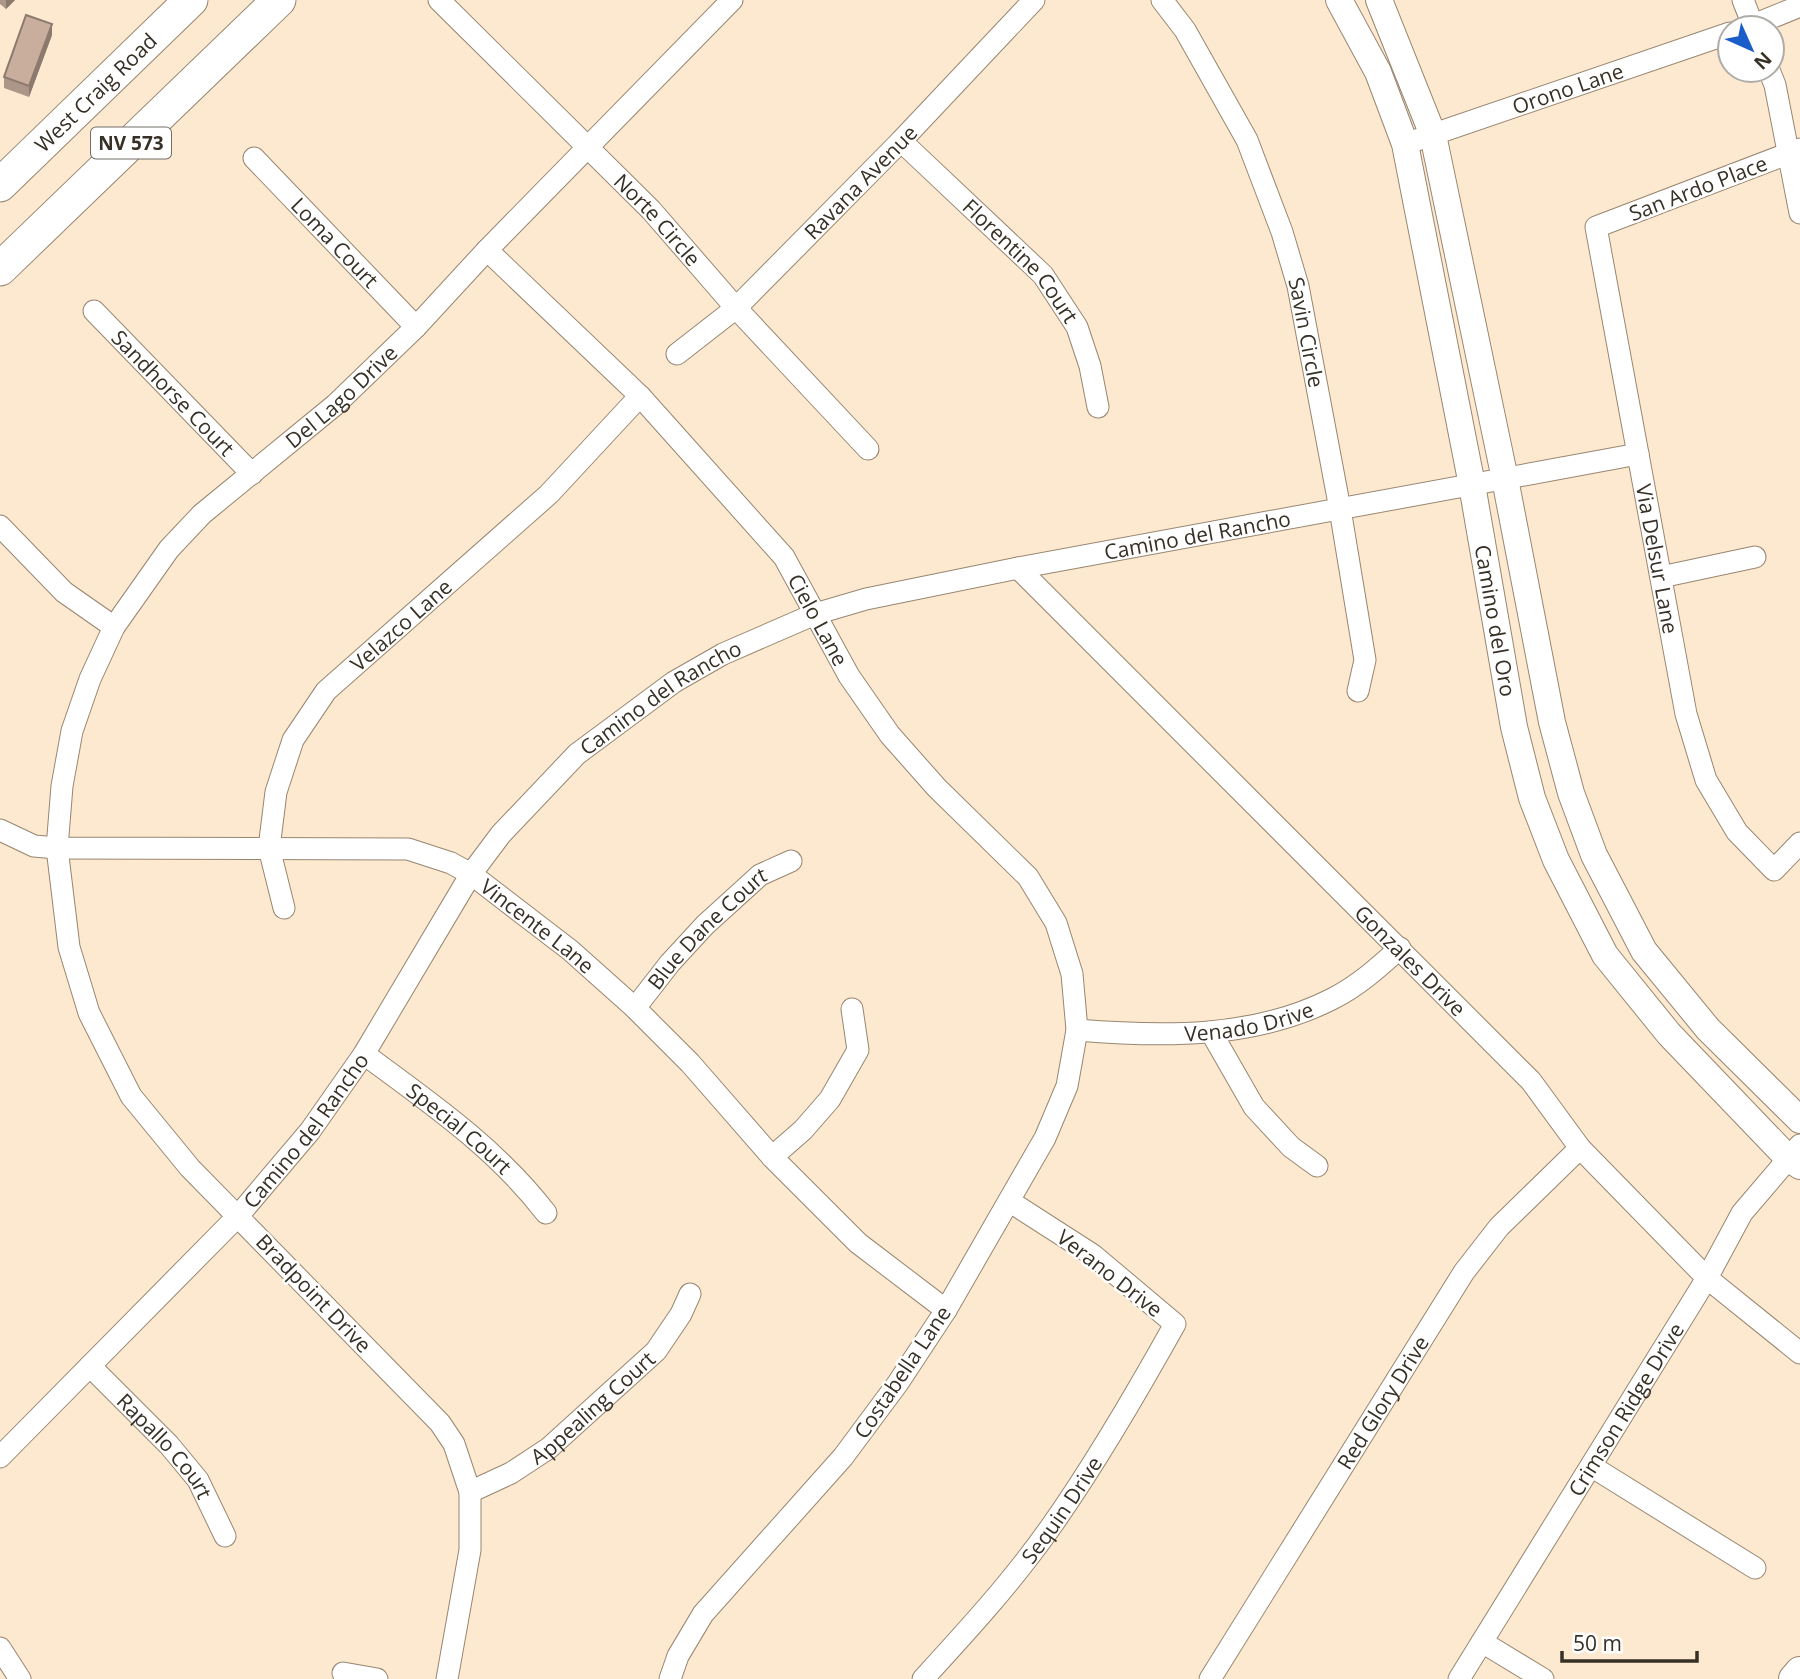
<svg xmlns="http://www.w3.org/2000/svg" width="1800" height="1679" viewBox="0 0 1800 1679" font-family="'Open Sans',sans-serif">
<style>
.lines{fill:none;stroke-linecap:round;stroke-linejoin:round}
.minor-casing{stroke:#988670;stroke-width:23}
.tertiary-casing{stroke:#988670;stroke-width:28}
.secondary-casing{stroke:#988670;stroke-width:32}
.primary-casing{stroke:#988670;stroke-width:35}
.minor{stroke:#fff;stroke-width:21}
.tertiary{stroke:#fff;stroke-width:26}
.secondary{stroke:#fff;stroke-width:30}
.primary{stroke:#fff;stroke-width:33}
.wall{fill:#ad9688}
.shaded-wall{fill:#8d7a6f}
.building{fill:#c9ae9e;stroke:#8d7a6f;stroke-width:2}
.labels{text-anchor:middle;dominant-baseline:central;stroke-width:5;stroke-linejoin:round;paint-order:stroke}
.shield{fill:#fff;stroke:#736e67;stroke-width:2}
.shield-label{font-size:19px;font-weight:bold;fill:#373026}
.street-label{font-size:21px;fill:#373026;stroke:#fff}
</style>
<rect width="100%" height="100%" fill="#fce9d0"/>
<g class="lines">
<defs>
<g id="minor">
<path id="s1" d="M439 0 651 210 736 308 868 449"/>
<path id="s2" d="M1162 0 1185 30 1247 140 1282 232 1298 286 1340 509 1365 660 1358 691"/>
<path d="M1743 0 1754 28"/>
<path d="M1746 28 1800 6"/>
<path d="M1769 70 1775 85 1800 213"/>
<path id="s3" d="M901 141 1043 275 1077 327 1090 366 1098 407"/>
<path id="s4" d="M1405 144 1730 33"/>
<path id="s5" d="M1800 149 1596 227 1686 714 1706 780 1737 832 1774 870 1800 843"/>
<path id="s6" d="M254 158 416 327"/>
<path id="s7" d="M487 250 640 396 784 557 849 676 890 735 937 788 1028 877 1056 923 1072 974 1077 1030 1067 1086 1045 1138 946 1310 898 1383 843 1457 703 1614 678 1656 670 1679"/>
<path id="s8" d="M94 311 252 474"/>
<path id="s9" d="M677 354 736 308 901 141 1034 0"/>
<path d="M0 526 64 592 114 627"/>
<path id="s10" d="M1018 568 1531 1081 1580 1148 1707 1278 1800 1353"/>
<path d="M1661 577 1755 557"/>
<path id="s11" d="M0 830 34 846 57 848 408 849 451 863 471 874 570 950 635 1008 690 1063 772 1157 858 1243 946 1310"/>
<path id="s12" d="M284 908 269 848 276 792 293 740 326 691 549 494 640 396"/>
<path id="s13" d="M635 1008 670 963 705 925 760 875 791 861"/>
<path id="s14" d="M1077 1030C1162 1037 1253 1039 1332 999 1358 986 1379 967 1400 948"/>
<path d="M1211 1032 1254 1107 1291 1147 1317 1166"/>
<path id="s15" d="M364 1054C429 1102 496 1148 546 1213"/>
<path d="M772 1157 803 1130 830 1099 858 1050 852 1009"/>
<path id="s16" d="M90 1366 169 1445 198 1480 225 1536"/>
<path id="s17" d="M0 1457 238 1216 310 1131 364 1054 471 874 501 834 577 754 674 682 723 654 815 614 866 599 1018 568 1638 454"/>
<path d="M1591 1466 1755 1568"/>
<path id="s18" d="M470 1492 511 1473 549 1448 656 1351 681 1314 690 1294"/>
<path d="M1482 1642 1543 1679"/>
<path d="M0 1648 20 1679"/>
<path d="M343 1673 377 1679"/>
<path id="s19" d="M447 1679 470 1550V1492L454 1444 440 1423 190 1168 131 1096 89 1013 69 947 57 848 62 786 72 731 90 679 114 627 169 549 202 514 335 405 416 327 487 250 732 0"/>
<path id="s20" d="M923 1679C967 1631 1012 1582 1050 1528 1096 1463 1136 1394 1175 1324L1093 1255 1009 1201"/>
<path id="s21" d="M1210 1679 1464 1272 1499 1227 1580 1148"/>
<path id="s22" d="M1459 1679 1707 1278 1742 1213 1800 1145"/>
</g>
<g id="tertiary">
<path id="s23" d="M1339 0 1378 72 1405 144 1472 485 1514 727 1532 798 1556 860 1605 955 1669 1034 1787 1157 1800 1166"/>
<path d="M1379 0 1433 135 1505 479 1552 722 1571 793 1594 855 1644 951 1708 1029 1800 1120"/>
</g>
<path id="secondary" d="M1794 1679 1800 1672"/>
<g id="primary">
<path id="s24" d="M0 185 191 0"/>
<path d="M0 269 279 0"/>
</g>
</defs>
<use href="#minor" class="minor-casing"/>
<use href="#tertiary" class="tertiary-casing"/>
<use href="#secondary" class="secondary-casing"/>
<use href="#primary" class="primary-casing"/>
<use href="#minor" class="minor"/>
<use href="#tertiary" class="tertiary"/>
<use href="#secondary" class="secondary"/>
<use href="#primary" class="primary"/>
</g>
<path class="wall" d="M0 0H15L6 9 0 4Z
M52 35 29 97 4 88V77Z"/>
<path class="shaded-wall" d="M6 0H15L6 9Z
M52 24V35L29 97V86Z"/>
<path class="building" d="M26 15 52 24 29 86 4 77Z"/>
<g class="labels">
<rect class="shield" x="91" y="127.5" width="80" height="31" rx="5"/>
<g class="shield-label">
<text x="131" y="143">NV 573</text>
</g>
<g class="street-label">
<text stroke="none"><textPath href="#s4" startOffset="172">Orono Lane</textPath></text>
<text stroke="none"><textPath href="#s24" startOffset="133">West Craig Road</textPath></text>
<text stroke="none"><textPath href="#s9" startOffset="252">Ravana Avenue</textPath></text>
<text transform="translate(1698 188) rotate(-21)">San Ardo Place</text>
<text stroke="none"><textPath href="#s1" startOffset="310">Norte Circle</textPath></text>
<text stroke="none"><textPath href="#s6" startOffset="117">Loma Court</textPath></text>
<text stroke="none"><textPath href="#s3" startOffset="170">Florentine Court</textPath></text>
<text stroke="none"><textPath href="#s2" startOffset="366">Savin Circle</textPath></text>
<text stroke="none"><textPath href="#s8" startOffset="114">Sandhorse Court</textPath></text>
<text stroke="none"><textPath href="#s19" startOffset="1533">Del Lago Drive</textPath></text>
<text stroke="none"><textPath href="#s17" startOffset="1582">Camino del Rancho</textPath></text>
<text stroke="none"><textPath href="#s5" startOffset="556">Via Delsur Lane</textPath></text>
<text stroke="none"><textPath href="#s7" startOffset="499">Cielo Lane</textPath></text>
<text stroke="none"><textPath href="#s23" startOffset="644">Camino del Oro</textPath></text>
<text stroke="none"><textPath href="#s12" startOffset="332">Velazco Lane</textPath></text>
<text stroke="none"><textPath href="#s17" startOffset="1015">Camino del Rancho</textPath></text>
<text stroke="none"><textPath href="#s11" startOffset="564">Vincente Lane</textPath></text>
<text stroke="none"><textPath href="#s13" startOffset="108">Blue Dane Court</textPath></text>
<text stroke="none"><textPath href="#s10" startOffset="555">Gonzales Drive</textPath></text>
<text stroke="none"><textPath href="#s14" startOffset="173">Venado Drive</textPath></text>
<text stroke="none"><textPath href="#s17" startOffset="448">Camino del Rancho</textPath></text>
<text stroke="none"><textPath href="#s15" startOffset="121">Special Court</textPath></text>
<text transform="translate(1110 1273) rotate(38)">Verano Drive</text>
<text transform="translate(314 1293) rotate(46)">Bradpoint Drive</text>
<text transform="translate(902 1372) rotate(-56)">Costabella Lane</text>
<text stroke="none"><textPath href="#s21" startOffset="326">Red Glory Drive</textPath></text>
<text stroke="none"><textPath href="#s18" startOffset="150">Appealing Court</textPath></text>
<text stroke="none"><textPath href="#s22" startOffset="317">Crimson Ridge Drive</textPath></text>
<text stroke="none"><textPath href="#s16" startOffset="110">Rapallo Court</textPath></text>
<text stroke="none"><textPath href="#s20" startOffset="219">Sequin Drive</textPath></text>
</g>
</g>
<g transform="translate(1751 49) rotate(135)"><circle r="33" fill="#ffffff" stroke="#afaca8" stroke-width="2"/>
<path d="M0-5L12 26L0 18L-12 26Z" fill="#1c5ec9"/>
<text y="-10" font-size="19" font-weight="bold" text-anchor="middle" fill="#373026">N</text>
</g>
<path d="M1562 1651v10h135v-10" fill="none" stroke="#373026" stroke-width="3.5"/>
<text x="1573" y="1651" font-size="21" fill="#373026" stroke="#ffffff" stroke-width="5" paint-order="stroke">50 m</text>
</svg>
